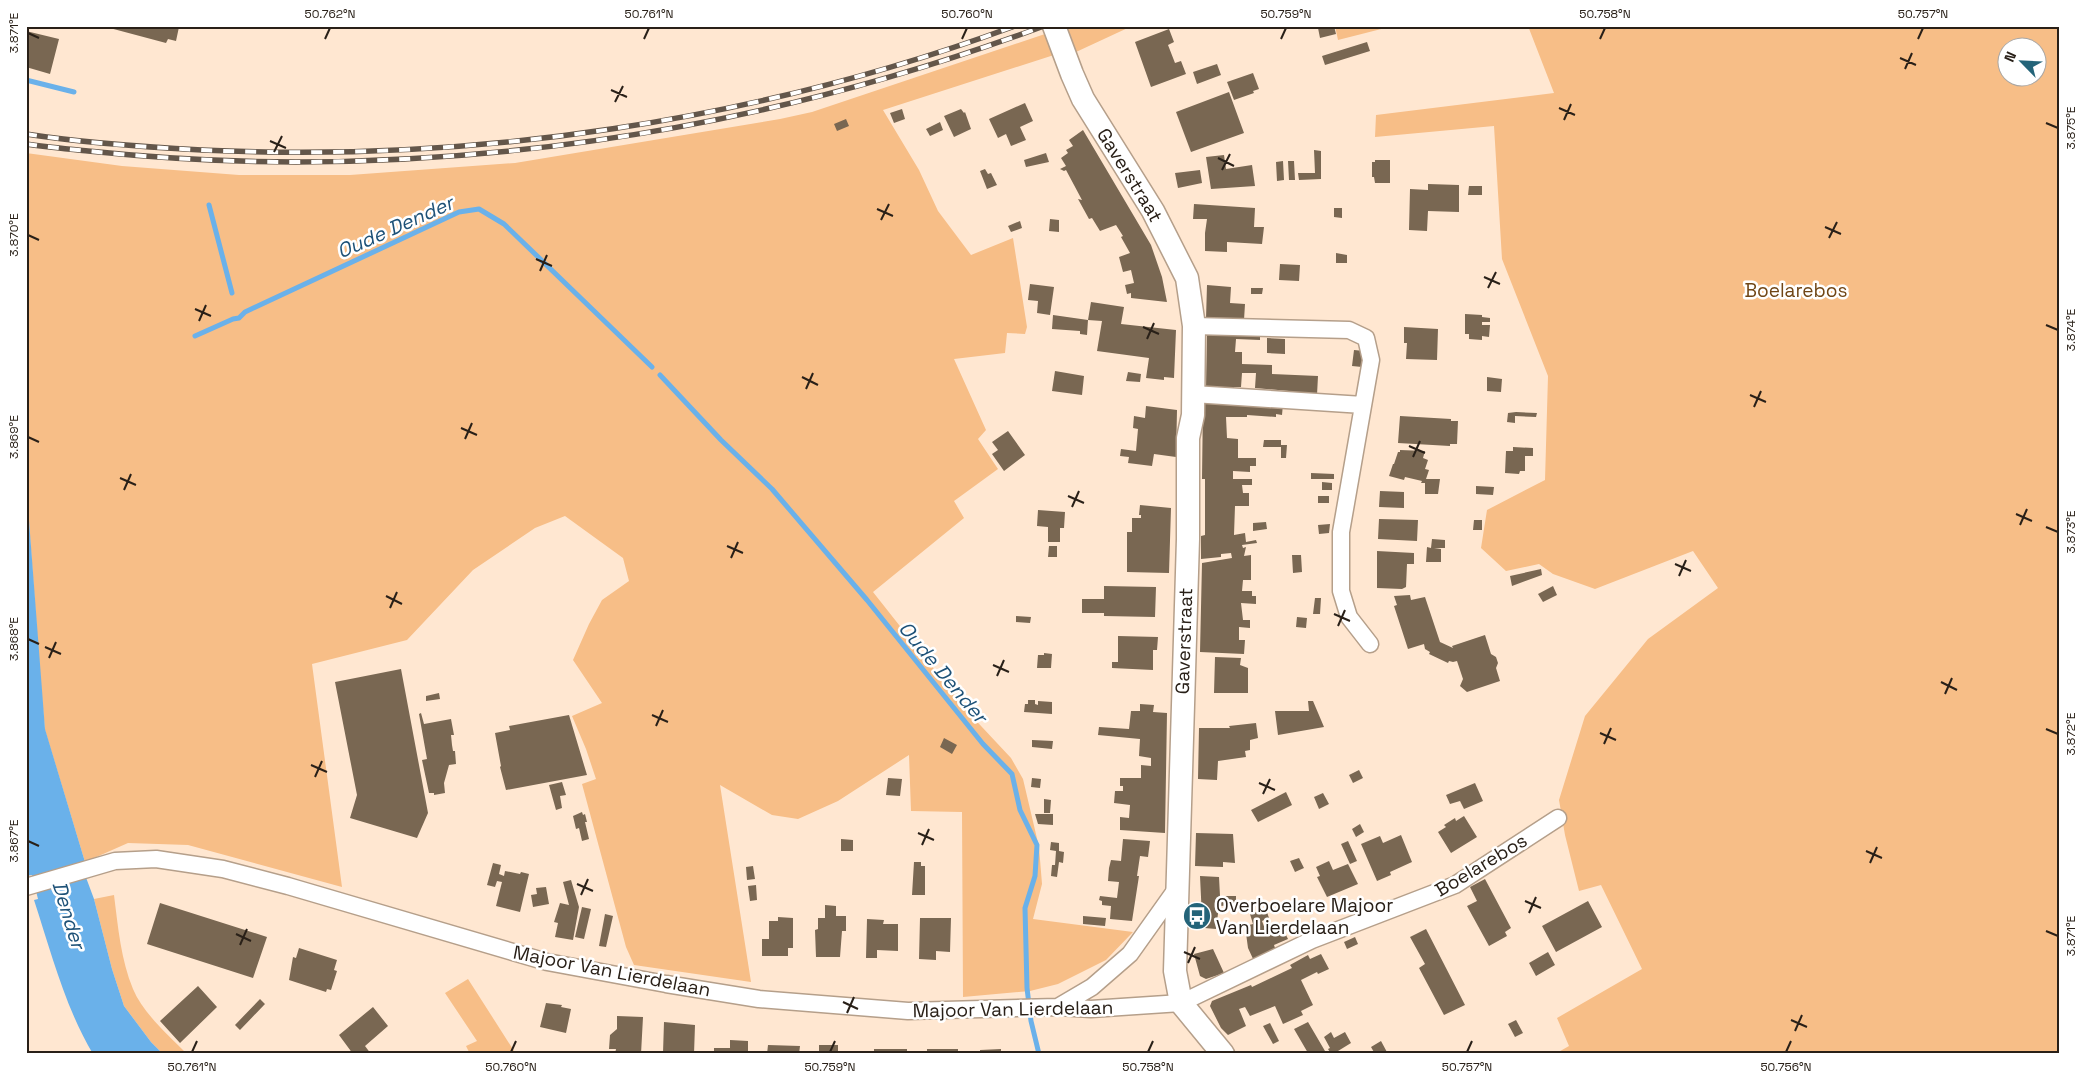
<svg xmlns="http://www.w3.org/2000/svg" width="2085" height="1080" viewBox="0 0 2085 1080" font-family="'Space Grotesk',sans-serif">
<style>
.green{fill:#f7be87;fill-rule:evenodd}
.water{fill:#6ab1ea}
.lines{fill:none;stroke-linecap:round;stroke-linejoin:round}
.stream{stroke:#6ab1ea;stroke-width:5}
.building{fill:#796752}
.street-casing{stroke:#b59f8a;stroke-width:19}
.secondary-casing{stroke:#b59f8a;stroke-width:25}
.street{stroke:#fff;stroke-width:16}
.secondary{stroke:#fff;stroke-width:22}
.rail-casing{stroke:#63564a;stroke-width:5.5}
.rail{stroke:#fff;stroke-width:4;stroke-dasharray:11;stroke-linecap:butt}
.ticks{fill:none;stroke:#292018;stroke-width:2}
.labels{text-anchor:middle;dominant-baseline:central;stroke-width:5;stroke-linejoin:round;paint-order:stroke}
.street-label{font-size:19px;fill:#292018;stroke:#fff}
.park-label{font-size:19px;fill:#704616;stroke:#fff}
.poi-label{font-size:19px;fill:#292018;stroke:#fff;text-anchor:start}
.water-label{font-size:20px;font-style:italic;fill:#1d5177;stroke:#fff}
.neatline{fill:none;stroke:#292018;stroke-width:2}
.ticks-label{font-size:12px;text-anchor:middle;fill:#292018}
</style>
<rect width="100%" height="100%" fill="#ffe7d1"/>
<path class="green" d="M1067 26H1132L1076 52Z
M1335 26H1393L1338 40Z
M1528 26H2059V1054H1555L1569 1046 1557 1018 1642 969 1601 885 1579 891 1565 835 1559 800 1585 716 1648 639 1718 588 1693 551 1595 589 1553 574 1539 564 1506 571 1481 548 1487 510 1545 480 1548 376 1502 259 1494 126 1375 137 1376 115 1554 93ZM2008 48H2038V78H2008Z
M1045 34 1054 55 883 110 919 170 938 211 971 255 1013 238 1027 327 1025 334 1007 333 1005 353 954 359 986 430 978 439 998 469 954 501 964 518 873 592 967 711 1011 758 1023 779 1039 847 1042 884 1033 919 1133 932 1106 960 1058 984 1030 991 963 997 962 812 911 811 909 755 838 801 798 819 772 815 720 785 751 982 634 965 626 947 582 784 596 779 586 749 572 716 602 703 573 660 589 624 602 600 629 581 623 558 565 516 535 528 473 570 407 640 312 664 342 887 188 845 128 843 85 862 45 730 41 687 26 481V153L122 166 239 175H350L515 163 780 119 812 112Z
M114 895C118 927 121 960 133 989 143 1013 169 1036 187 1054H163L151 1042 124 1006 112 969 94 899Z
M468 979 516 1054H470L466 1046 477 1041 445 993Z"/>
<path class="water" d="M26 481 45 729 85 862 81 864 94 899 112 969 124 1006 151 1042 163 1054H93C65 1007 51 952 34 900L38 899 32 875 26 876Z"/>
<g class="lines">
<path class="stream" d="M26 80 74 92
M209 205 232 293
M195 336 233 319 239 318 245 312 459 212 479 209 504 224 652 367
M660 375 721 440 772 489 867 600 983 744 1012 774 1020 810 1037 845 1035 876 1025 908 1027 988 1031 1021 1039 1054"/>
</g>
<path class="building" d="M175 26 179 27 176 41 168 39 166 43 106 27Z
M1325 26H1334L1336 34 1320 38 1318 28Z
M1169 29 1174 42 1168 45 1175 63 1181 61 1186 74 1151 87 1135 42Z
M26 31 59 39 50 74 26 67Z
M1367 42 1370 51 1325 65 1322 56Z
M1217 64 1221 75 1197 84 1193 72Z
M1253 73 1259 89 1253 91 1254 93 1234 100 1227 82Z
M1229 92 1244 133 1191 152 1176 112Z
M1025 103 1033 121 1020 127 1026 140 1011 146 1006 134 998 138 989 119Z
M902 109 905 119 894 123 890 113Z
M961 109 964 113 965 112 971 129 954 137 944 116Z
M846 119 849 126 837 131 834 124Z
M940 122 943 130 930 136 926 129Z
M1083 130 1151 245 1162 277 1167 302 1131 298V293L1127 294 1125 285 1134 283 1131 270 1123 272 1119 257 1130 253 1121 237 1123 236 1116 225 1100 231 1092 218 1089 219 1078 199 1082 200 1066 170 1064 171 1060 169 1066 166 1061 158 1068 153 1066 150 1073 146 1069 140Z
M1314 150 1321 151V179L1299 180 1298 173H1315Z
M1046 153 1049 162 1026 167 1024 160Z
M1224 155 1226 169 1252 165 1255 186 1211 189 1206 157Z
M1375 160H1390V183H1375L1374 177H1372V162H1375Z
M1283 161 1284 180 1277 181 1276 162Z
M1288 161H1294L1295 180H1289Z
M985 169 988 174 991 173 997 185 987 189 980 171Z
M1200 170 1202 183 1178 188 1175 173Z
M1428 184 1459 185V212L1428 211 1427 231 1409 230 1410 189 1428 190Z
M1469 186H1482V195H1468Z
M1194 204 1255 208 1254 227H1264L1262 244 1227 242V252L1205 251V233L1207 219H1193Z
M1334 208H1342V218L1334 217Z
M1050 219 1059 220V232L1049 231Z
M1020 221 1022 228 1011 232 1008 226Z
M1336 253 1347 255V263H1336Z
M1280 264 1300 265 1299 281 1279 280Z
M1030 284 1054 287 1050 315 1037 313 1038 301 1028 300Z
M1207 285 1231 287 1230 303 1245 304 1244 320 1206 319Z
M1251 288H1263L1262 294H1251Z
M1091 302 1124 307 1121 324 1176 330 1174 378 1164 377V380L1146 378 1149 358 1097 351 1102 321 1088 320Z
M1465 314 1482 315V317L1490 318V322H1482V325H1490L1489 337 1482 336V340L1469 339V334H1465Z
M1053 315 1088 320 1087 335 1080 334V331L1052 329Z
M1404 327 1438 329 1437 360 1406 359 1407 343H1404Z
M1207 330 1260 332V340L1236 339 1235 352H1242V364L1272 365V374L1318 376 1317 395 1289 394V391L1255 388 1256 373H1242L1241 387H1234V390L1206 389Z
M1267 338 1285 339V354L1267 353Z
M1354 350 1364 351 1362 367 1352 366Z
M1055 371 1084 376 1082 395 1052 391Z
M1128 372 1141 374 1140 382 1126 381Z
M1487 377 1502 379 1501 392 1487 391Z
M1203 400 1283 404 1282 415 1276 414V417L1247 415V417H1226L1227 438 1238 439V458H1256V466H1250V472L1233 471V479H1252V485H1242L1243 493H1249V506H1235L1234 535 1245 533 1246 542 1256 540 1257 543 1242 545 1243 548 1246 547 1244 556 1251 555V580H1243L1242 591H1252V596H1256V604L1241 603 1243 620H1250V628L1239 627V640H1245L1244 654 1200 652 1202 563 1232 558 1231 553 1221 554V557L1201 559V536L1205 535V479H1202Z
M1146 406 1177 410 1176 457 1154 454 1152 466 1128 463 1129 457 1120 456 1121 449 1136 451 1138 429 1133 428 1134 416 1145 418Z
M1508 413 1516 412 1537 413 1536 417 1515 416V423L1507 422Z
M1400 416 1451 419V421H1458L1457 444H1450V446L1398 443Z
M1008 431 1025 455 1004 471 992 454 998 450 992 442Z
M1264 440H1281V445H1287L1286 458H1281V447H1263Z
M1513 447 1533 448V456H1525V471H1520L1519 474 1505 473 1506 451H1513Z
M1400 450 1425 451 1423 458 1428 460 1425 469 1429 470 1426 479H1440L1438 494H1425V483H1421L1422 481 1405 477 1404 480 1389 476 1393 464H1394L1398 452H1400Z
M1311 473 1334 474V479H1311Z
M1322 482 1332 483V490H1322Z
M1476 486 1494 487 1493 495 1476 494Z
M1380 491 1404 492V508L1379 507Z
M1318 496H1329V503H1318Z
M1140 505 1171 508 1169 573 1127 572V532H1132V518H1141V515H1139Z
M1038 510 1065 512 1064 528H1060V542H1048V527L1037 526Z
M1379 519 1418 520 1417 541 1378 539Z
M1474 520H1482V530H1473Z
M1266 522 1267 529 1253 531V523Z
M1330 524 1329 533 1319 534 1318 525Z
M1432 539 1445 540V548H1434L1441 549V562H1426L1427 547 1431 548Z
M1049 546H1057V557H1048Z
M1377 551 1414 553V564H1407L1406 587 1402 589 1377 588Z
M1292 555H1301L1302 572 1293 573Z
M1541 569 1542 575 1512 586 1510 576Z
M1104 586 1156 587 1155 617 1104 616V613H1082V599H1104Z
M1553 586 1557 595 1543 602 1538 594Z
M1410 595 1411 600 1425 597 1440 642 1453 648 1452 646 1485 635 1491 654 1496 657 1498 663 1496 668 1500 681 1467 692 1460 686 1463 679 1457 661 1453 662 1449 661 1448 663 1429 654 1430 652 1425 649 1424 644 1408 649 1394 606 1397 605 1394 596Z
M1315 598H1321L1320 614H1313Z
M1016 616 1031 617 1030 623 1016 622Z
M1297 617 1307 618 1306 628 1296 627Z
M1118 636 1158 637 1157 650H1153V670L1112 668V662H1118Z
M1044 653 1052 654 1051 668H1037L1038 655H1044Z
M1215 657 1241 658 1240 665 1248 668V693H1214Z
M401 669 428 813 417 838 350 818 357 795 335 682Z
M439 693 440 699 426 701V696Z
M1028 700H1035V704L1038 705V701L1052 702V714L1024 712 1025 704H1028Z
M1308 701H1313L1324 727 1278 735 1275 711H1309Z
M1140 704 1154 705 1153 712 1167 713 1165 833 1120 830V817L1129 818 1130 805 1114 803 1115 791H1123V786H1120V778H1141V765L1151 766V758L1139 756 1140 739 1098 735 1099 727 1129 729 1131 711H1140Z
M421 713 424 724 451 719 454 735H451L452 745 453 751H455L456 764 449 765 444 783 445 793 434 795V793H429L422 760 427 759 419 714Z
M569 715 587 775 506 790 500 767 501 766 495 733 510 730 509 726Z
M1256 723 1258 738 1250 740V750L1245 751 1246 757 1218 761 1217 780 1198 779 1199 728H1230L1229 726Z
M944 738 957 745 952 754 940 747Z
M1032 740 1053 741 1052 749 1032 747Z
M1359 770 1363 778 1353 783 1349 775Z
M888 778 902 779 900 796 886 795Z
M1032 778 1041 779 1040 788 1031 787Z
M562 782 566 795 560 796 562 808 556 810 549 785Z
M1475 783 1483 801 1464 809 1460 801 1450 804 1446 795Z
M1286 792 1292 805 1258 822 1251 810Z
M1323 793 1329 804 1319 809 1314 797Z
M1044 799 1051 800 1050 813H1044Z
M582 812 583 815 585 814 587 822H585L589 839 582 841 579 828 576 829 573 816Z
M1035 814H1053V825L1038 824Z
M1464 816 1477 837 1451 853 1438 832 1446 827 1444 825 1455 818 1456 821Z
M1360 824 1364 832 1356 837 1352 829Z
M1196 833 1233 834 1235 863 1223 862V867L1195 866Z
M1401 835 1412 862 1390 872 1391 875 1377 881 1361 844 1380 836 1383 843Z
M841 839 853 840V851H841Z
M1123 839 1150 841 1148 857 1140 856 1137 876H1139L1132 921 1110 919 1111 906 1102 905V901L1099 900 1100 896 1117 898 1119 882 1108 881 1109 868 1111 860 1121 861Z
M1348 841 1357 861 1350 864 1341 844Z
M1051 842 1059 843V851L1064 852 1063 863 1059 862 1057 877 1051 876 1052 865H1055L1056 851 1050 850Z
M1299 858 1304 868 1295 872 1290 861Z
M1329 861 1333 870 1348 864 1358 884 1327 897 1317 877 1320 876 1316 867Z
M914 862H921V866H925V895H912Z
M493 863 501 865 499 874 504 876 505 871 520 874 521 872 529 874 520 912 496 906 502 882 497 881 495 887 487 885Z
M753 866 755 879 747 880 746 867Z
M1200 876 1219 877 1220 896H1236V905L1219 906 1216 929 1193 927V918H1202Z
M1485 879 1511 928 1505 932 1507 936 1489 946 1467 906 1477 901 1470 887Z
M571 880 579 907 573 940 555 937 558 923 554 922 560 903 569 905 563 882Z
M756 885 757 900 750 901 748 886Z
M546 887 549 904 533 907 531 895 537 894 536 888Z
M1588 901 1602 927 1556 952 1542 926Z
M160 903 267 937 253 978 147 944Z
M825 905 836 906V916H846V931H842L840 957H816L815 930 818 929V918H825Z
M582 907 591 909 584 939 575 937Z
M1266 909 1269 918 1262 921 1265 929 1280 923 1288 939 1274 945 1276 951 1254 961 1248 948 1245 926 1253 924 1250 914Z
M605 914 613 916 606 947 599 946Z
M1083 916 1106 918 1105 926 1083 924Z
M778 917 793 918V948H788V956H762V939H769V921H778Z
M920 918H951L950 952 936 951V960L919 959Z
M867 919 884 920 883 924H898V951L877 950V958H866Z
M1426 929 1465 1005 1444 1015 1419 968 1425 964 1410 937Z
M1355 937 1358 944 1347 949 1344 942Z
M299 948 337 960 334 970 337 971 331 990 327 989 326 992 289 980 293 957 296 958Z
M1213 949 1224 973 1206 979 1200 976 1194 954Z
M1548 952 1555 965 1536 976 1529 963Z
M1321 954 1329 969 1318 974 1317 972 1301 980 1313 1005 1301 1011 1303 1015 1283 1024 1275 1006 1250 1016 1245 1007 1239 1009 1246 1026 1228 1035 1221 1028 1210 1006 1212 1001 1251 985 1252 987 1292 968 1290 965 1308 955 1310 959Z
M198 986 217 1007 180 1043 160 1021Z
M260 999 265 1004 240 1030 235 1025Z
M546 1003 562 1005 561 1007 571 1009 566 1033 540 1027Z
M373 1007 388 1026 365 1046 371 1054H353L339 1035Z
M617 1016 643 1017 641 1054H615L616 1049H609L610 1035 617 1029Z
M1516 1020 1523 1033 1515 1037 1508 1024Z
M664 1022 695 1025 694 1054 663 1053Z
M1308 1022 1325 1051 1321 1054H1305L1308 1053 1294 1029Z
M1270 1023 1279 1041 1273 1044 1263 1026Z
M1331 1032 1334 1038 1345 1032 1351 1043 1338 1051 1339 1054H1331L1328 1049 1330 1048 1324 1037Z
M730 1040 748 1041V1054H714V1048H730Z
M1381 1041 1388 1054H1375L1371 1047Z
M768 1045 800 1046 799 1054H767Z
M819 1045H838V1054H819Z
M874 1049H907V1054H874Z
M927 1049H958V1054H927Z
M1001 1049V1054H980V1050Z"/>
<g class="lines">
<defs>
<path id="street" d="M1194 326 1349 330 1366 338 1371 360 1341 532V591L1349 617 1370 644
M1193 394 1363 405
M26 887 115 861 156 859 223 869 288 886 547 962 666 984 759 999 908 1011 1058 1007 1091 1009 1181 1003 1312 940 1455 885 1558 818
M1058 1007 1092 987 1130 954 1177 888"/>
<g id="secondary">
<path id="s1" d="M1054 26 1072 74 1083 99 1153 211 1187 278 1194 326 1193 415 1188 438V539L1175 971 1181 1003 1223 1054"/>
</g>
</defs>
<use href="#street" class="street-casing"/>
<use href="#secondary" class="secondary-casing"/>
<use href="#street" class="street"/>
<use href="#secondary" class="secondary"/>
<defs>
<path id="rail" d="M26 134C84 143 144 147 202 150 477 163 756 121 1015 26
M26 144C47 147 68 149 88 151 157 158 227 162 296 162 556 161 801 116 1044 26"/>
</defs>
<use href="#rail" class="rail-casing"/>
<use href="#rail" class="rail"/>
</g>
<path class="ticks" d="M28 33 39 38M325 39 330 28M644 39 649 28M962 39 967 28M1281 39 1286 28M1600 39 1605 28M1918 39 1923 28M1900 58 1916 65M1905 69 1912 53M611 90 627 97M615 102 623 86M1559 108 1575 115M1564 120 1571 104M2046 123 2058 128M270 141 286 148M274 152 282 136M1218 158 1234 166M1222 170 1230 154M877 209 893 216M881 220 889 204M1825 227 1841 234M28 235 39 240M1829 238 1837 222M536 259 552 266M540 271 547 255M1484 277 1500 284M1488 288 1496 272M195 309 211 316M199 321 206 305M2046 325 2058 330M1143 327 1159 334M1147 339 1154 323M802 377 818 385M806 389 813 373M1750 395 1766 402M1754 407 1761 391M461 428 477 435M28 437 39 442M465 439 472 423M1409 446 1425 453M1413 457 1420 441M120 478 136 485M124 490 131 474M1068 496 1084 503M1072 507 1079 491M2016 514 2032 521M2020 525 2027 509M2046 527 2058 532M727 546 743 553M731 558 738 542M1675 564 1691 571M1679 576 1686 560M386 596 402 604M390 608 397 592M1334 614 1350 621M1338 626 1345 610M28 639 39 644M45 647 61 654M49 658 56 642M993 665 1009 672M997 676 1004 660M1941 682 1957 690M1945 694 1952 678M652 715 668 722M656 726 663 710M2046 729 2058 734M1600 733 1616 740M1604 744 1611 728M311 765 327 772M315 777 322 761M1259 783 1275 790M1263 794 1270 779M918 833 934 840M28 841 39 846M922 845 929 829M1866 851 1882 858M1870 863 1877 847M577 884 593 891M581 895 588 879M1525 901 1541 908M1529 913 1536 897M2046 931 2058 936M236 934 251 941M240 945 247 929M1184 952 1200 959M1188 963 1195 947M843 1002 858 1009M847 1013 854 997M1791 1020 1807 1027M1795 1031 1802 1015M192 1052 197 1041M511 1052 516 1041M830 1052 835 1041M1148 1052 1153 1041M1467 1052 1472 1041M1786 1052 1791 1041"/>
<defs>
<symbol id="bus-disc" viewBox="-11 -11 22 22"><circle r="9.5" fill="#246479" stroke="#fff"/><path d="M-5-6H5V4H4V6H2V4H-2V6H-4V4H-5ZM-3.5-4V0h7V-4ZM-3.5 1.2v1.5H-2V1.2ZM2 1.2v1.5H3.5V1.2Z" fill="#fff"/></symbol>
</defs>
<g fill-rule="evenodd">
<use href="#bus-disc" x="1181" y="900" width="32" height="32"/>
</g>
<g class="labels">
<g class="street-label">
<text stroke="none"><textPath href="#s1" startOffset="168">Gaverstraat</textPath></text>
<text transform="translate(1184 641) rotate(-88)">Gaverstraat</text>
<text transform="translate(1481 865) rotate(-31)">Boelarebos</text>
<text transform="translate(612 971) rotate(11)">Majoor Van Lierdelaan</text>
<text transform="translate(1013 1009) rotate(-1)">Majoor Van Lierdelaan</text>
</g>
<g class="park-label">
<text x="1796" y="290">Boelarebos</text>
</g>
<g class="poi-label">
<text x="1216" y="905">Overboelare Majoor<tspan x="1216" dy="22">Van Lierdelaan</tspan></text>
</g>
<g class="water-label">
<text transform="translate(395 227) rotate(-24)">Oude Dender</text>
<text transform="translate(943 672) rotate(50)">Oude Dender</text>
<text transform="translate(69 915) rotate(73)">Dender</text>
</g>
</g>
<rect width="2085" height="1080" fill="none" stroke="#ffffff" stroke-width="55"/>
<g transform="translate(2022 62) rotate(294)"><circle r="24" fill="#ffffff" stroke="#a9a6a3"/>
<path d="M0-4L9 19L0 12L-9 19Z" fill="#246479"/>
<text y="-8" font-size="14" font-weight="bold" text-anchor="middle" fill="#292018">N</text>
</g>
<rect x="28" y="28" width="2030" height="1024" class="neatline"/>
<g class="ticks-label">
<text x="330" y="18">50.762°N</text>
<text x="649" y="18">50.761°N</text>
<text x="967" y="18">50.760°N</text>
<text x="1286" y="18">50.759°N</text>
<text x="1605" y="18">50.758°N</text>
<text x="1923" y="18">50.757°N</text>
<text transform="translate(14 33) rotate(-90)" y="4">3.871°E</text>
<text transform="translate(2071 128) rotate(-90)" y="4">3.875°E</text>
<text transform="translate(14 235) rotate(-90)" y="4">3.870°E</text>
<text transform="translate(2071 330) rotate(-90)" y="4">3.874°E</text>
<text transform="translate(14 437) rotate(-90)" y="4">3.869°E</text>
<text transform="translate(2071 532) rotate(-90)" y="4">3.873°E</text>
<text transform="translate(14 639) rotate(-90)" y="4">3.868°E</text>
<text transform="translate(2071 734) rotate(-90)" y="4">3.872°E</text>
<text transform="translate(14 841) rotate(-90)" y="4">3.867°E</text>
<text transform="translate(2071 936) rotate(-90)" y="4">3.871°E</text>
<text x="192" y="1071">50.761°N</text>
<text x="511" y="1071">50.760°N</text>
<text x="830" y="1071">50.759°N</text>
<text x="1148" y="1071">50.758°N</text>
<text x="1467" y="1071">50.757°N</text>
<text x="1786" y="1071">50.756°N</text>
</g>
</svg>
